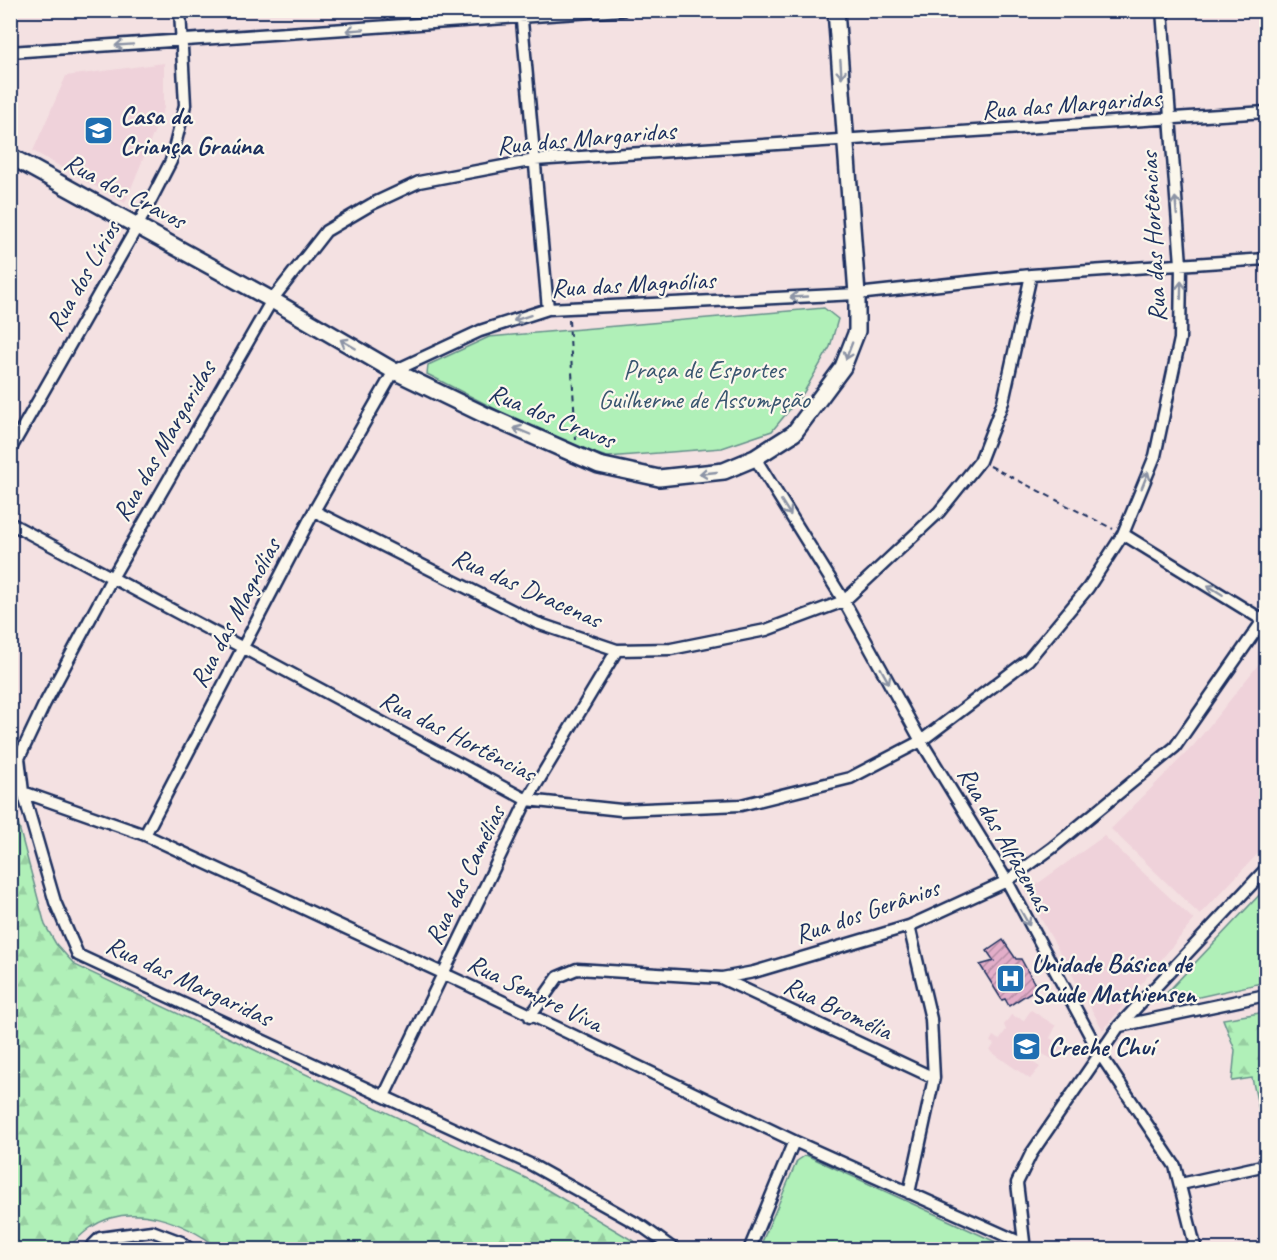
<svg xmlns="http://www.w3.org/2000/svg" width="1277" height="1260" viewBox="0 0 1277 1260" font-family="Caveat,sans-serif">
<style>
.built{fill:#efd2da}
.forest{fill:url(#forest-firs);stroke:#66908b;stroke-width:1.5}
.green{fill:#b0f0b8;stroke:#66908b;stroke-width:1.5}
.building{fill:url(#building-hatch);stroke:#1b2f5e;stroke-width:1.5}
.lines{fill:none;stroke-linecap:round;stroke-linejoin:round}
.street-casing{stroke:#1b2f5e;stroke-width:15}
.secondary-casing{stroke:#1b2f5e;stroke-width:20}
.path{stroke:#1b2f5e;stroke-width:2;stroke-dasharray:6 4.5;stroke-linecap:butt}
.street{stroke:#fbf7ec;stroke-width:10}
.secondary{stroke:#fbf7ec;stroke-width:15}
.oneway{stroke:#8b93a5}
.labels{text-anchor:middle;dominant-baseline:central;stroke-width:4.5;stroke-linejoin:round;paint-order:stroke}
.street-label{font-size:26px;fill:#1b2f5e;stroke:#fbf7ec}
.poi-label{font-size:26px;font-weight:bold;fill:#1b2f5e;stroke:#fbf7ec;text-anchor:start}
.park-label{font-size:26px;fill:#395670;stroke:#fbf7ec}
</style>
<defs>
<pattern id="forest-firs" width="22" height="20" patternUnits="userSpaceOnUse" patternTransform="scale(1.5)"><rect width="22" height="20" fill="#b0f0b8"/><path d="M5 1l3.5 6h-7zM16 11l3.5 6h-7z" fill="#97cea1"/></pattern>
<pattern id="building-hatch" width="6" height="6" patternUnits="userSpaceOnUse" patternTransform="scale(1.5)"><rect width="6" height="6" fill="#e3aec9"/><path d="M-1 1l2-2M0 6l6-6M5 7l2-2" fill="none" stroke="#b78ea6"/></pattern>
</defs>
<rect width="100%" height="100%" fill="#f4e1e2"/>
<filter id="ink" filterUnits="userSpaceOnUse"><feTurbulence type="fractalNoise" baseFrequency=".0167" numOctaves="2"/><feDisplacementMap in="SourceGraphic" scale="12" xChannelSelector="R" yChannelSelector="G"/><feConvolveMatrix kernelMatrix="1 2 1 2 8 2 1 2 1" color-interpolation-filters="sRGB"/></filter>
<g filter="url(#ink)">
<path class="built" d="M164 63V108L125 203 33 151 66 76Z
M1266 655V845L1200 915 1111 829 1194 745Z
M1104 836 1194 920 1103 1030 1026 892Z
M1031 1010 1056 1026 1050 1038 1064 1047 1052 1059 1039 1052 1032 1062 1040 1067 1030 1079 990 1051 994 1044 990 1042 993 1036 999 1040 1006 1030 1004 1025 1011 1015 1024 1020Z"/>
<path class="forest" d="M11 797 45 925 56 944 75 965 534 1182 647 1249H220C186 1223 132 1199 90 1228 82 1234 74 1242 66 1249H11Z
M1266 1012V1108L1260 1114 1252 1078 1232 1081 1235 1050 1223 1019Z"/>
<path class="green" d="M824 308 838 319 830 347 804 392 772 431 722 448 607 457 560 442 427 374 428 365 489 337Z
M1266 888V982L1177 1002 1160 1000Z
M806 1155 1011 1249H759L797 1161Z"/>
<path class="building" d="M1003 940 1016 959H1021L1037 988 1009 1006 1005 999 1002 1000 980 965 994 961 987 951Z"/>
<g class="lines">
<defs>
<path id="street" d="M521 10 548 309
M10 52 622 10
M10 450 137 227 171 161 185 105 180 10
M755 458 844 601 921 741 1007 881 1100 1054 1175 1166 1196 1250
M314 511 537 623 617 650 671 649 766 630 844 601 939 512 980 461 1003 402 1031 275
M10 523 527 800 621 810 741 805 850 778 921 741 1028 660 1088 588 1123 534 1155 456 1180 339 1181 264 1162 10
M1123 534 1266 622
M23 792 145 835 466 984 794 1141 1024 1244
M145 835 314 511 394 371 480 331 548 309 857 294 1031 275 1266 259
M909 926 931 1019 934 1078 909 1193
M723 979 934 1078
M530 1017 558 977 577 969 722 978 754 972 909 926 1007 881 1052 848 1175 747 1266 616
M1120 1026 1266 995
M384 1096 527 800 617 650
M1181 1184 1266 1165
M88 1250 100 1238 152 1231 181 1242 191 1250
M675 1250 643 1227 530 1164 78 955 55 902 23 792 19 758 44 705 112 578 272 300 326 231 372 204 419 182 535 160 1266 112
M749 1250 794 1141
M1025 1250 1017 1183 1031 1154 1119 1026 1266 869"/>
<path id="secondary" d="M10 156 272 300 394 371 483 414 599 465 659 478 724 471 755 458 794 433 843 367 857 331V294L836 10"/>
</defs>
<use href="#street" class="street-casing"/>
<use href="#secondary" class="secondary-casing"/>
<path class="path" d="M569 320 576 440
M990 466 1113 529"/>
<use href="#street" class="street"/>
<use href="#secondary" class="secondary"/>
</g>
<defs><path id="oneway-shaft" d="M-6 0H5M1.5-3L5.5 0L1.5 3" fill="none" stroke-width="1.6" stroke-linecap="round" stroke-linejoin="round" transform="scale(1.5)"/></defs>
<g class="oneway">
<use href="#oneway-shaft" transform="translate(355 30) rotate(176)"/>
<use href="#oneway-shaft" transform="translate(124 45) rotate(176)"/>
<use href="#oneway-shaft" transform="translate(841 69) rotate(86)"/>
<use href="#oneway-shaft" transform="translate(1176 206) rotate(-95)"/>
<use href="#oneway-shaft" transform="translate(1181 290) rotate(-89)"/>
<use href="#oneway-shaft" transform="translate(799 297) rotate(177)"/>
<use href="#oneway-shaft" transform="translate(522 318) rotate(162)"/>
<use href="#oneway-shaft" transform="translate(348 344) rotate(-150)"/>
<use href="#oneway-shaft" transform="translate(849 351) rotate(111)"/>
<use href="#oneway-shaft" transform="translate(522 431) rotate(-157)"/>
<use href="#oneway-shaft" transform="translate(708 473) rotate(174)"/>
<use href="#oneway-shaft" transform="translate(1145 480) rotate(-68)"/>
<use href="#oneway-shaft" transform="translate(786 508) rotate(58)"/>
<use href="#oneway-shaft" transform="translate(1215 590) rotate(-148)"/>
<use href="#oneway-shaft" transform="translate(885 676) rotate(61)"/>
<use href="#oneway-shaft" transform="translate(1025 918) rotate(60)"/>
</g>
</g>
<defs>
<symbol id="school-square" viewBox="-11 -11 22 22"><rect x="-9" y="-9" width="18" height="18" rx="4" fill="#1f6fb2" stroke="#fbf7ec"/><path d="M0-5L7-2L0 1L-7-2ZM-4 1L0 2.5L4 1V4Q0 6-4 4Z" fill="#fff"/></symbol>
<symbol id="hospital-square" viewBox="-11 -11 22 22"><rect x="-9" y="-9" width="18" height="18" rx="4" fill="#1f6fb2" stroke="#fbf7ec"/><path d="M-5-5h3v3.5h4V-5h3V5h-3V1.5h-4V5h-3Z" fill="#fff"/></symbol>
</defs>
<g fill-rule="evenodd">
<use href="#school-square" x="82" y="114" width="33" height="33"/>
<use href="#hospital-square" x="994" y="962" width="33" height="33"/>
<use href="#school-square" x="1010" y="1030" width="33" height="33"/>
</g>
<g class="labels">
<g class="street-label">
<text transform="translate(1071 104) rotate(-4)">Rua das Margaridas</text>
<text transform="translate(586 138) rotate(-5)">Rua das Margaridas</text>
<text transform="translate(125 191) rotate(28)">Rua dos Cravos</text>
<text transform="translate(1153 237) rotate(-93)">Rua das Hortências</text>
<text transform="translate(83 276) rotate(-60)">Rua dos Lírios</text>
<text transform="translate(633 284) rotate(-3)">Rua das Magnólias</text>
<text transform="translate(552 416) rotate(22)">Rua dos Cravos</text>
<text transform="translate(164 441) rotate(-60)">Rua das Margaridas</text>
<text transform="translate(527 588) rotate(24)">Rua das Dracenas</text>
<text transform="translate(235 613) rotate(-62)">Rua das Magnólias</text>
<text transform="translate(458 736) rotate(27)">Rua das Hortências</text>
<text transform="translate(1005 839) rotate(60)">Rua das Alfazemas</text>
<text transform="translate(465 875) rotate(-64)">Rua das Camélias</text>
<text transform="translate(867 911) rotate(-19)">Rua dos Gerânios</text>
<text transform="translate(189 981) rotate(25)">Rua das Margaridas</text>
<text transform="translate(535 993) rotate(26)">Rua Sempre Viva</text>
<text transform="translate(838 1008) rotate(25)">Rua Bromélia</text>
</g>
<g class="poi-label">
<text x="120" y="115">Casa da<tspan x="120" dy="30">Criança Graúna</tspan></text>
<text x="1031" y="963">Unidade Básica de<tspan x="1031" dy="30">Saúde Mathiensen</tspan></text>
<text x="1048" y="1046">Creche Chuí</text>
</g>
<g class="park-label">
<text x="704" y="369">Praça de Esportes<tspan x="704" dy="30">Guilherme de Assumpção</tspan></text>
</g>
</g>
<rect width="1277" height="1260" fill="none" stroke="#fbf7ec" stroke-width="36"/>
<rect x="18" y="18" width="1241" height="1224" fill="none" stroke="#1b2f5e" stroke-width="2" filter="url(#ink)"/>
</svg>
